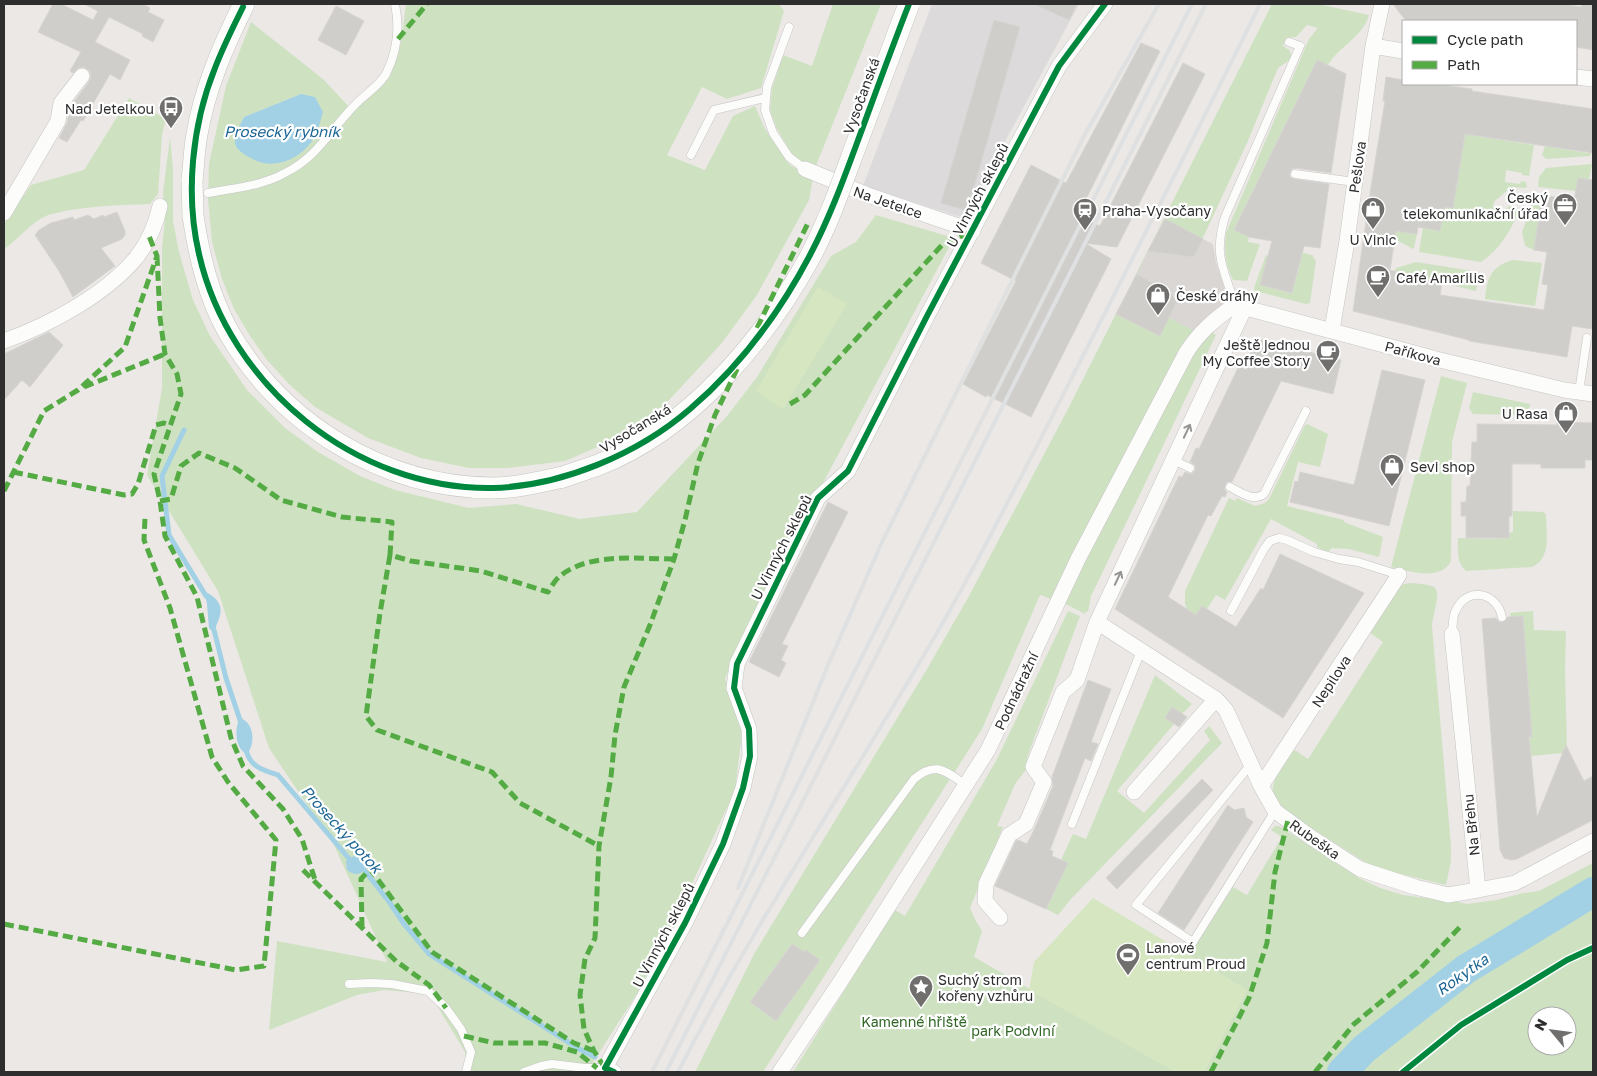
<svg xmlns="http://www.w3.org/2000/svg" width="1597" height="1076" viewBox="0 0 1597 1076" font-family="'Golos Text',sans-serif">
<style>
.industrial{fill:#dcdadb}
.green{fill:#cee2c2;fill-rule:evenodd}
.pitch{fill:#d6e6c0}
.plaza{fill:#d9d6d3}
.water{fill:#a2d0e4}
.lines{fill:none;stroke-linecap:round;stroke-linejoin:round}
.stream{stroke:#a2d0e4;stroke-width:5}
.river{stroke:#a2d0e4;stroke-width:30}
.building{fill:#d0cecb;stroke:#d6d4d1}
.lane-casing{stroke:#c6c5c5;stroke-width:9}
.street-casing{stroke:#c6c5c5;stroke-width:16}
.secondary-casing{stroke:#c6c5c5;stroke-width:22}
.lane{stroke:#fcfcfb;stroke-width:8}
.street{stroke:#fcfcfb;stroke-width:15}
.secondary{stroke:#fcfcfb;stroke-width:21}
.rail{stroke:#dfe0e1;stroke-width:4}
.secondary-bridge-casing{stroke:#c6c5c5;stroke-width:22;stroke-linecap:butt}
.secondary-bridge{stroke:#fcfcfb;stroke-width:21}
.quiet{stroke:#54ab44;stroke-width:5;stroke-dasharray:10 5;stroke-linecap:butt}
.cycleway-casing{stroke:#fff;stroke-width:9}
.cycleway{stroke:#00873e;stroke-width:6}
.oneway{stroke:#959594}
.labels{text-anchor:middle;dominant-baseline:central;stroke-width:4.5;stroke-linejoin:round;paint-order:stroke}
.street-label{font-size:14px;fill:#2e2e2e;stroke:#fff}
.poi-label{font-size:14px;fill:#2e2e2e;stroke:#fff;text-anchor:start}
.park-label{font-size:14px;fill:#2e6523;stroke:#fff}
.water-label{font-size:15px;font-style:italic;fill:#1c6594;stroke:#fff}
</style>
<rect width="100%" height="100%" fill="#ebe8e5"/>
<path class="industrial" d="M932 4H1079L964 218 863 186Z"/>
<path class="green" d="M406 4H779L784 11 761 88 727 99 702 87 667 155 705 170 733 116 755 106 765 129 790 165 813 178 809 200 757 295 721 344 644 427 565 461 508 468H469L421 458 368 438 315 407 290 385 267 360 250 336 234 309 222 279 212 242 208 199 209 164 226 86 251 22 323 79 353 111 390 76 401 43ZM301 94 259 162 240 150 235 143 244 117Z
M833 4H881L815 168 794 158 777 129 770 110 772 88 783 55 812 66Z
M1272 4H1318L1369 15C1363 37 1339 46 1328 65L1317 60 1234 230 1249 237 1248 242 1260 244 1247 281 1233 280C1225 264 1224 250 1226 233L1309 39 1318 28 1307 25 1296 37 1286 38 1283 46 1289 50 1292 56 1291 59 1278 68 1247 143 1194 257 1137 274 1178 299 1195 331 1090 521 1051 599 1040 595 982 729 763 1072H695L754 954 927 669 969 596 1069 407Z
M129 98 166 119 162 135 158 194 150 204C121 205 93 206 65 211 59 213 52 213 46 216 30 223 19 239 4 249V224L31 185 84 170Z
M1465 134 1534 145 1529 176 1522 175V173L1506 170 1505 182 1520 184 1521 181 1526 182 1527 186 1526 188C1515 187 1510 187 1502 195 1498 199 1495 199 1493 205L1498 213 1510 206 1519 210C1511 231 1500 249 1481 262L1419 252 1423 228 1440 231 1444 207 1453 208Z
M170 137 173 169V221L179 252 193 300 210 336 247 390 285 428 318 452 360 476 395 490 469 508 516 504 580 519 637 512 727 416 757 377 831 256 856 242 876 215 954 238 755 610 725 678 742 733 735 790 690 888 638 992 590 1067 593 1072H466L465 1052 430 994 384 990 357 995 269 1030 277 941 387 962 334 845 269 748 218 591 147 475 162 388V247L165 220 163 193Z
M1545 146 1587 153H1591L1590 156 1546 159 1542 155Z
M1592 164 1589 179 1578 178 1576 191 1538 187 1539 177 1546 168Z
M1536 194 1542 195 1534 250 1525 246 1522 232Z
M1397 224 1406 232 1417 234 1414 248 1413 249 1395 239Z
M1300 252 1312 255 1316 261 1310 303 1306 304 1255 291 1254 288 1266 255 1268 256 1260 285 1292 293 1300 264Z
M1513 260 1542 263 1535 306 1485 299C1487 278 1491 266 1513 260Z
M1416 262 1479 272 1476 291 1395 271 1396 268Z
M1209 331 1216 335 1096 586 1091 596 1088 612 1086 611 1085 614 1064 603 1191 357Z
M1441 376 1467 383 1452 442 1451 561C1440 582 1410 571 1391 567Z
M1473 392 1530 404 1528 414 1523 415 1473 414 1469 408Z
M1307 424 1328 434 1320 467 1298 462 1287 506 1344 520V522L1383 537 1379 557 1349 549 1332 548 1328 552 1317 547V544L1271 519 1225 600 1216 595 1207 609 1202 606 1192 622 1185 604V591L1229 498 1235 501 1237 498 1255 506 1265 503 1269 499 1305 425Z
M1513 511 1543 512 1546 514C1546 533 1552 558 1532 567L1466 571C1456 562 1458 550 1458 538L1487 539 1509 538V534L1513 531Z
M1413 583C1419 584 1428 584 1434 587 1442 591 1432 617 1432 626L1451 846V861L1446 885 1380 869 1365 862 1294 817 1281 806 1272 791 1275 779 1293 749 1308 759 1383 642 1369 632 1398 588 1404 584Z
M1068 611 1080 616 1028 755 1025 771 1015 784 997 826 1003 827 970 908 976 921 982 931 974 957 1176 1072H793L895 910 905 916 996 761Z
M1533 611 1534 630 1566 631 1565 671 1567 748H1565L1563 753 1531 756 1529 738 1532 737 1523 617H1511L1510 613Z
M1155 675 1192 704 1182 714 1165 718 1174 724 1117 791 1144 813 1210 740 1204 731 1209 726 1222 743 1071 899 1058 915 1046 909 1068 863 1061 860 1073 834 1086 839Z
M1275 826H1279L1359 878 1380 888 1403 895 1425 898 1446 899 1467 904 1497 900 1523 893 1539 891 1593 863V1072H1204L1247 990 1188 955 1194 948 1233 887 1247 895 1282 837 1271 830ZM1537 1016H1567V1046H1537Z"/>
<path class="pitch" d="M818 287 847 304 783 409 756 391Z
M1093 898 1247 990 1204 1072H1176L1029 990 1034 962Z"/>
<path class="plaza" d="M1203 239 1213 244 1216 262 1227 297 1224 305 1195 331 1169 318 1178 299 1137 274 1148 251 1194 257Z"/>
<path class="water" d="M301 94 315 97 323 112C320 122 318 132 312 141 299 160 272 171 251 158 245 155 236 150 235 143 234 134 241 124 244 117Z
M204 591C226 602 223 613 213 632L209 628 207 604Z
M240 718C254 722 256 744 247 754 235 749 234 728 240 718Z
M354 856 368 862C367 873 356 878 347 870L346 861Z"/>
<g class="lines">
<path class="stream" d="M184 430 162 476 169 535 206 596
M213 626 226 678 241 723
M246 749C249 766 262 770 278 775L352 862
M361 868 365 871 390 903 404 924 429 954 579 1049 595 1057"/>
<path class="river" d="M1342 1072 1364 1049 1466 969 1593 892"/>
</g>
<path class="building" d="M53 4H61L93 20 98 11 84 4H143L150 8 148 12 164 20 153 42 142 36 143 34 109 17 95 42 130 60 120 80 110 74 83 121 81 120 67 142 59 138 67 123 70 107 89 82 91 77 90 72 84 67 78 68 73 73 70 71 81 52 38 32Z
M1034 4H1077L1069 20Z
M1393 4H1563L1581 7 1582 4H1593V50L1576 47V21H1407L1403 17Z
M336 6 364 21 346 55 318 40Z
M994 20 1020 27 969 204 965 210 941 203Z
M1141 43 1160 51 1078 215 1100 226 1183 63 1205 74 1117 247 1085 243 1111 259 1031 417 987 395 986 397 963 384 1016 281 981 263 1031 165 1066 183Z
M1317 60 1346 74 1331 173 1296 168 1292 169 1290 173V177L1294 179 1329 184 1320 248 1304 246 1292 293 1260 285 1272 241 1249 237 1234 230Z
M1386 77 1403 80V84H1436L1472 89V91L1593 109V153L1465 134 1453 208 1444 207 1440 231 1418 227 1417 234 1396 231 1390 270 1442 283 1440 295 1544 310 1548 285 1542 284 1547 252 1534 250 1542 195 1574 200 1578 178 1593 180V329L1572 326 1567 357 1469 341V340L1353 311 1371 187 1385 101H1383Z
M117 212 125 231V235L122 239 101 248 115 266 73 297 59 271 35 235 39 230 51 223 73 217 74 220 88 215 94 219 103 215 104 217Z
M1165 219 1203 239 1194 257 1148 251Z
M1137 274 1178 299 1160 336 1116 314Z
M49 332 63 345 30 387 22 380 4 400V354Z
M1254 338 1341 360 1333 394 1281 381 1232 482H1227L1225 485V490L1227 492 1225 497 1222 496 1211 516 1208 515 1168 597 1196 615 1202 606 1236 627 1261 588 1263 590 1280 554 1364 593 1283 718 1115 609 1179 476 1182 477 1185 472 1191 474 1195 471V465L1190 462 1196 448 1199 449 1239 366 1246 370Z
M1382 370 1425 380 1389 526 1290 502 1295 481 1298 482 1300 472 1354 485Z
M1557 422 1593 423V460H1585V468H1541V464H1512V516H1509V538H1466V516H1461V502H1466L1467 486H1470L1472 442H1477V424L1557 425Z
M828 502 848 512 782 644 788 646 781 660 786 663 779 677 749 662Z
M1523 616 1532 737H1529L1537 817 1566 745 1584 781 1593 776V820L1517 859 1511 860 1504 858 1500 850 1482 619 1496 618 1499 622H1503L1508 617Z
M1088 680 1111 689 1091 742 1098 744 1091 761 1085 758 1050 850 1053 851 1052 856 1068 863 1046 909 995 886 1016 841 1018 840 1027 844 1035 828 1053 786 1052 777Z
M1172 707 1187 717 1179 727 1165 718Z
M1202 779 1213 790 1117 889 1106 878Z
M1228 805 1234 810 1244 808 1246 817 1253 822 1184 930 1158 913Z
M792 944 804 952 806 950 820 960 776 1021 750 1002Z"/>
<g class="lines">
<defs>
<path id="lane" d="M789 27 767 87 765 110 773 133 789 157 805 169
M691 155 714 110 765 98
M1295 174 1355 182
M208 193C234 188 262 186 285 173 317 157 330 131 353 107 362 97 380 85 386 74 397 52 400 28 395 4
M1235 305C1224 269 1213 256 1225 217L1300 46 1289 42
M1579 392 1587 338
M1173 460 1190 468
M1230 487C1240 492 1253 502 1264 494L1306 411
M1231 611 1264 549 1270 541 1279 538 1287 540 1314 552 1339 559 1358 562 1399 575
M1452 634C1453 626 1452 617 1456 610 1467 586 1497 592 1502 617
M1251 764 1136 905 1193 942 1275 811
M1072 824 1141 651
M802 933 914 779C936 760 946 772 966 785
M349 984 371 983 392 984 428 991 446 1008 461 1029 471 1052 466 1072
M524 1072 541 1066 552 1064 585 1068H605"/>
<path id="street" d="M1373 46 1403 51
M1576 77 1593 79
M805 169 868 195 973 231
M4 213 58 121 61 103 82 76
M1332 330 1347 241 1373 46 1382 4
M4 341C49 325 105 295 136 258 148 243 156 224 160 206
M1097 622 1216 699 1226 710 1261 786 1275 811 1312 838 1360 869 1415 887 1448 895 1478 890
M1452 634 1478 890 1515 883 1593 841
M1261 786 1399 575
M1134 792 1216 699
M1000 918 985 901 986 884 1009 835 1026 824 1044 782 1033 767 1063 692 1077 680 1097 622 1245 307
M614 1072 605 1068 685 923 723 844 743 788 750 756 749 729 734 688 737 664 818 498 848 471 927 316 1059 66 1105 4
M780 1072 839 984 988 750 1078 559 1186 353C1199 332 1215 319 1235 305L1440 360 1564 390 1593 394"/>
<path id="secondary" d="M192 180C194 165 194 149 197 134 205 88 223 46 244 4
M193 216C199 255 208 295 228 331 281 424 383 487 492 488 516 488 539 482 563 477"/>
</defs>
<use href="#lane" class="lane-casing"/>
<use href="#street" class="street-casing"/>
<use href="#secondary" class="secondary-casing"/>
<use href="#lane" class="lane"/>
<use href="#street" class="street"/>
<use href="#secondary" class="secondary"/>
<path class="rail" d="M738 888 828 665 882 542 1084 136 1159 4
M652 1072 1192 4
M666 1072 1206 4
M678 1072C758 916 858 771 945 619 1004 514 1057 406 1112 299 1161 201 1212 103 1260 4"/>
<defs>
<path id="secondary-bridge" d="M192 180 193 216
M563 477C574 473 587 469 598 465 690 429 764 341 810 257 829 221 842 183 856 145 874 98 891 51 909 4"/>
</defs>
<use href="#secondary-bridge" class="secondary-bridge-casing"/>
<use href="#secondary-bridge" class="secondary-bridge"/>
<path class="quiet" d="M398 39 427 4
M157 256 160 318 165 354 177 374 181 394 154 474 160 501 165 536 197 597 231 738 243 766 283 809 302 839 315 880
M757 328 808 223
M84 387 165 354
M790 404 805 395 942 245 971 232
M13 472 124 495 132 494 138 484 156 425 164 423 170 425
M4 491 44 411 78 390 125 347 157 256 149 236
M160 501 171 499 181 466 199 453 235 468 281 500 342 517 392 522 390 555 411 561 481 571 548 592C551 587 555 580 560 576 590 552 638 559 674 559
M390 555 380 613 366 716 377 730 492 772 520 803 599 846
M303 870 396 961 429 985 446 1008
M4 924 236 970 264 966 276 840 228 782 212 757 170 608 144 540 145 518
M362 927 361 879 370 869 432 952 574 1043 594 1051
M464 1036 494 1043H545L577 1052 597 1068
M605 1068 594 1051 584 1029 580 995 585 959 595 938 599 846 611 777 615 735 624 687 650 625 674 559 685 520 698 463 715 415 738 367
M1211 1072 1249 998 1267 943 1275 872 1288 820
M1315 1072 1354 1024 1417 972 1462 925"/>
<defs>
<path id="cycleway" d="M243 7C233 27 223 47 215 68 192 125 185 194 199 254 229 386 356 490 493 488 562 486 638 454 690 409 739 367 780 312 810 255 829 219 843 181 857 143 874 97 891 50 909 4
M614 1072 605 1068 685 923 723 844 743 788 750 756 749 729 734 688 737 664 818 498 848 471 927 316 1059 66 1105 4
M1403 1072 1461 1025 1567 960 1593 948"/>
</defs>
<use href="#cycleway" class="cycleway-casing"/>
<use href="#cycleway" class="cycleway"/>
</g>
<defs><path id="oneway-shaft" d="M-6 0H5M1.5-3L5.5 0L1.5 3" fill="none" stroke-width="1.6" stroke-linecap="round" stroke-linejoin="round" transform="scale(1.25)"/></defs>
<g class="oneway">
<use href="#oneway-shaft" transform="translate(1187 431) rotate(-65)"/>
<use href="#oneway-shaft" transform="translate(1118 578) rotate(-65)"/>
</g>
<defs>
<symbol id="bus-pin" viewBox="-11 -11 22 30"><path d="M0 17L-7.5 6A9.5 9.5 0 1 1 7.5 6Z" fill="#706f6e" stroke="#fff"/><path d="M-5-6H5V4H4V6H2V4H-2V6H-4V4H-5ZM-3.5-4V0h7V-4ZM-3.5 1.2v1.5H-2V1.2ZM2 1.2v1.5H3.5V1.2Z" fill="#fff"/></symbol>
<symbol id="office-pin" viewBox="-11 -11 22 30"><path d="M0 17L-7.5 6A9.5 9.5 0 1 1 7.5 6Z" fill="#706f6e" stroke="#fff"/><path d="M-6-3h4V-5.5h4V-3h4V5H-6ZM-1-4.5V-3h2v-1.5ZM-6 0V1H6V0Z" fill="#fff"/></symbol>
<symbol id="shop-pin" viewBox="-11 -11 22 30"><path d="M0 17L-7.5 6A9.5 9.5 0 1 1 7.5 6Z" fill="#706f6e" stroke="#fff"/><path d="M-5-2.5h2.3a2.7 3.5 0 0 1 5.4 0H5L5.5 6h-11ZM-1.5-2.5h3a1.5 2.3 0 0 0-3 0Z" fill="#fff"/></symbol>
<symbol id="station-pin" viewBox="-11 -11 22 30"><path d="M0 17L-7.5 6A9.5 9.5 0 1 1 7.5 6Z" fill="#706f6e" stroke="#fff"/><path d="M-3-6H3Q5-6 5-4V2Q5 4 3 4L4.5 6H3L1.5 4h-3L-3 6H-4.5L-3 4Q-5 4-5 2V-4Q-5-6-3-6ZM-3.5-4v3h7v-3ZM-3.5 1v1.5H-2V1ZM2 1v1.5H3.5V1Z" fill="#fff"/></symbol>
<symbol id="cafe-pin" viewBox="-11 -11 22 30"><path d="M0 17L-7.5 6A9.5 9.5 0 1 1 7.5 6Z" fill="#706f6e" stroke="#fff"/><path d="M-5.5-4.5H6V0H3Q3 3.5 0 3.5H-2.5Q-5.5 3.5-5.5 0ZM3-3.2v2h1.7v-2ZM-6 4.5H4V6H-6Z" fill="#fff"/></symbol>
<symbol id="stadium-pin" viewBox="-11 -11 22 30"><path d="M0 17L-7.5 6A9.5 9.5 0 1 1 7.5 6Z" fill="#706f6e" stroke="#fff"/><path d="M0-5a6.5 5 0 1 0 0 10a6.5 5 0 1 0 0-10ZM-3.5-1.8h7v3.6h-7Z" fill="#fff"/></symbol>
<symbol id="sight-pin" viewBox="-11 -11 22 30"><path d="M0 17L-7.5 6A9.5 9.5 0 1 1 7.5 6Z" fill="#706f6e" stroke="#fff"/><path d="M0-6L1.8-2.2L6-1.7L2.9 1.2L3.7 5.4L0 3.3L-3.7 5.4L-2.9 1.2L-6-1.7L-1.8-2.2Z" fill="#fff"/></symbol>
</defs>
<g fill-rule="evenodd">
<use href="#bus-pin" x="157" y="94" width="28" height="38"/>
<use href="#office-pin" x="1551" y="191" width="28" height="38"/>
<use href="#shop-pin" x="1359" y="195" width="28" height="38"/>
<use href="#station-pin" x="1071" y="196" width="28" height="38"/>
<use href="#cafe-pin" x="1364" y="263" width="28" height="38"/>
<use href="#shop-pin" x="1144" y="281" width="28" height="38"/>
<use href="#cafe-pin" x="1314" y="338" width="28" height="38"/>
<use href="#shop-pin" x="1552" y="399" width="28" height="38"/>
<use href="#shop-pin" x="1378" y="452" width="28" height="38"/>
<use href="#stadium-pin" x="1114" y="941" width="28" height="38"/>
<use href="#sight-pin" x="907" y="973" width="28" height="38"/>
</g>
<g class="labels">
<g class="street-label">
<text transform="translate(861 96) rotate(-70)">Vysočanská</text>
<text transform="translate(1357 167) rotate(-82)">Pešlova</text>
<text transform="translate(977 195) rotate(-62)">U Vinných sklepů</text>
<text transform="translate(888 202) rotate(19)">Na Jetelce</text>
<text transform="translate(1413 353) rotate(15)">Paříkova</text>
<text transform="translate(635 428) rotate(-31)">Vysočanská</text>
<text transform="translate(781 547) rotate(-63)">U Vinných sklepů</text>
<text transform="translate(1331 681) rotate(-57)">Nepilova</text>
<text transform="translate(1016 691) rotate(-65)">Podnádražní</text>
<text transform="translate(1471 825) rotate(-96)">Na Břehu</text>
<text transform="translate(1315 839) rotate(35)">Rubeška</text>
<text transform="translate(663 935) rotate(-62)">U Vinných sklepů</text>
</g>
<g class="poi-label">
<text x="154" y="108" text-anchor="end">Nad Jetelkou</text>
<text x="1548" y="197" text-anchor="end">Český<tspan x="1548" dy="16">telekomunikační úřad</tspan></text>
<text x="1102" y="210">Praha-Vysočany</text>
<text x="1373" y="239" text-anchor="middle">U Vinic</text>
<text x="1396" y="277">Café Amarilis</text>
<text x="1176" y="295">České dráhy</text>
<text x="1310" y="344" text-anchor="end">Ještě jednou<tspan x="1310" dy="16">My Coffee Story</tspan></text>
<text x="1548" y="413" text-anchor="end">U Rasa</text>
<text x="1410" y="466">Sevi shop</text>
<text x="1146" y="947">Lanové<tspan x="1146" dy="16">centrum Proud</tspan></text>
<text x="938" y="979">Suchý strom<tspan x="938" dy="16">kořeny vzhůru</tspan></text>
</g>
<g class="park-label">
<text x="914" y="1021">Kamenné hřiště</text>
<text x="1013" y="1030">park Podviní</text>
</g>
<g class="water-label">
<text x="282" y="131">Prosecký rybník</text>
<text transform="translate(342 829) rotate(48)">Prosecký potok</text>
<text transform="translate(1462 974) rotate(-35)">Rokytka</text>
</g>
</g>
<rect width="1597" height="1076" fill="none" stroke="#2e2e2e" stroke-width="10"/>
<rect x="1402" y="20" width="175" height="65" fill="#ffffff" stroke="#ababab"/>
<rect x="1412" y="36" width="25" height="8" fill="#00873e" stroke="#ababab"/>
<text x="1447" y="45" font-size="15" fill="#2e2e2e">Cycle path</text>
<rect x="1412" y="61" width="25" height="8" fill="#54ab44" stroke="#ababab"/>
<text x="1447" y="70" font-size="15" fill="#2e2e2e">Path</text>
<g transform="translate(1552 1031) rotate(299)"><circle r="24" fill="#ffffff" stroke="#ababab"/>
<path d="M0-4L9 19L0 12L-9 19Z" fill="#706f6e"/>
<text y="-8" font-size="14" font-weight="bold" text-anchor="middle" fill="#2e2e2e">N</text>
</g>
</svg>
